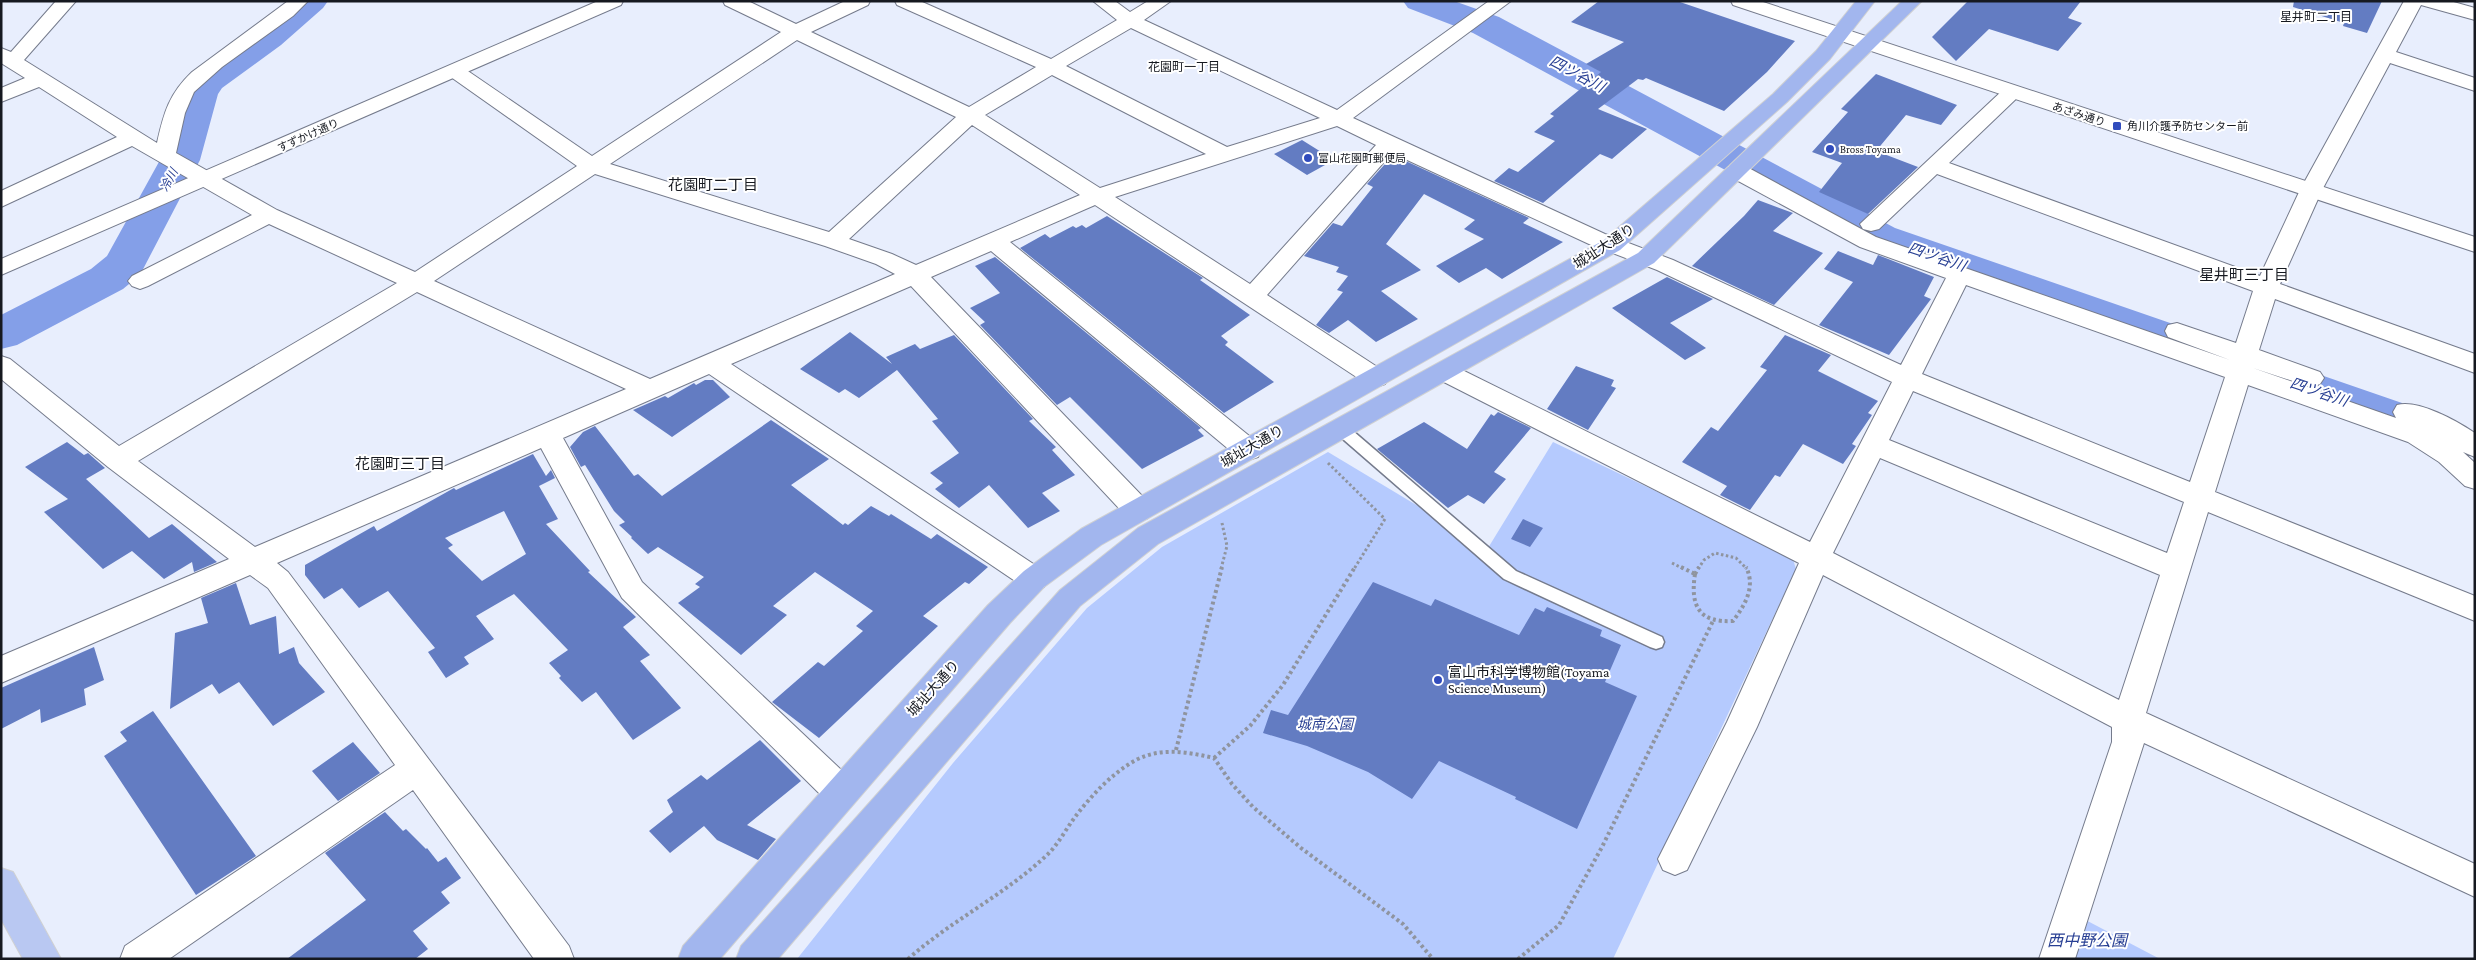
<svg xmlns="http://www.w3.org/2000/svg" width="2476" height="960" viewBox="0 0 2476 960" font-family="'Crimson Pro','Noto Sans JP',serif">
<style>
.green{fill:#b5cafe}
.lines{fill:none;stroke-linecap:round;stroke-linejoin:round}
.river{fill:#849fe8;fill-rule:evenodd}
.building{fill:#637cc2;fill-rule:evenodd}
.service-casing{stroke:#757b8c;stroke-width:3}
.minor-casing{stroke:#757b8c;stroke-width:2}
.tertiary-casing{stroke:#757b8c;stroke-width:2}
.primary-casing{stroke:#d0d1d2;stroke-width:2}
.trunk-casing{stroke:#d0d1d2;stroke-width:2}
.path-far1{stroke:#8f949f;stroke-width:3;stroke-dasharray:2.5 2.5;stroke-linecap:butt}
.path{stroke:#8f949f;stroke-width:4;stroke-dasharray:3 3;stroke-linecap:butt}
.service{fill:#fff;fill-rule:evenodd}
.minor{fill:#fff;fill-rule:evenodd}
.tertiary{fill:#fff;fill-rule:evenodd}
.primary{fill:#b9c8f2;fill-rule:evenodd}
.trunk{fill:#a2b6ee;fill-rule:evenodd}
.poi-dot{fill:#314cbd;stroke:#fff;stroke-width:2}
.labels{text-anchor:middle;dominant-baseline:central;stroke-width:4;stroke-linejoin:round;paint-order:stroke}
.far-street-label{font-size:11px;fill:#161920;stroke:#fff}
.far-poi-label{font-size:11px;fill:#161920;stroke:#fff;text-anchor:start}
.far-neighbourhood-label{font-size:12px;fill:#161920;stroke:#fff}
.far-water-label{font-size:12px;font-style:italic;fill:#294094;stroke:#fff}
.street-label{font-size:14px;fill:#161920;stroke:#fff}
.poi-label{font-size:14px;fill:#161920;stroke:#fff;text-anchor:start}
.park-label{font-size:14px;font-style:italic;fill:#294094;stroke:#fff}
.water-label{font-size:15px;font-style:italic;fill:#294094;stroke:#fff}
.neighbourhood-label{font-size:15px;fill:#161920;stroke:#fff}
.near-park-label{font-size:16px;font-style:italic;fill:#294094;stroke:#fff}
</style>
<rect width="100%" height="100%" fill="#e8eefd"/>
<path class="green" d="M1553 442 1792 556 1796 569 1613 959H797L953 763 1087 608 1162 547 1328 452 1488 548Z
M2078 916 2160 959H2059Z"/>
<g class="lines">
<path class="river" d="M289 1H328L323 8 281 45 222 88 218 94 200 160 140 275 123 289 17 345 1 349V315L91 269 107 256 160 160 175 108 185 86 196 72 255 29Z
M1403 1H1454L1499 17 1895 228 2402 403 2410 415 2402 427 2385 432 2368 427 1865 246 1473 33 1408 8Z"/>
</g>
<path class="building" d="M1599 1H1677L1795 41 1767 72 1724 111 1646 78 1643 80 1638 79 1598 109 1647 129 1612 159 1600 154 1543 203 1494 181 1509 168 1518 172 1555 141 1534 132 1554 116 1550 114 1601 72 1586 64 1624 42 1571 22Z
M1968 1H2081L2068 18 2082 23 2058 51 1989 29 1956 61 1932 37Z
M2294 1H2382L2367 33 2343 26 2344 23 2293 7Z
M1876 74 1957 105 1941 125 1906 115 1876 151 1918 167 1868 214 1819 192 1842 163 1812 152 1848 112 1841 109Z
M1302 140 1334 160 1307 175 1274 154Z
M1397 157 1527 217 1529 218 1523 223 1563 242 1502 279 1486 268 1459 283 1436 266 1484 239 1464 229 1475 220 1424 194 1386 244 1421 270 1381 291 1418 319 1376 342 1348 320 1329 333 1316 325 1343 292 1337 290 1348 276 1336 272 1339 267 1304 256 1333 223 1342 226 1373 187 1367 184 1385 164 1392 158Z
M1758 200 1793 213 1773 231 1823 253 1774 305 1692 266 1744 216Z
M1107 216 1203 278 1200 280 1250 315 1221 336 1228 342 1225 345 1274 382 1224 413 1020 248 1045 234 1050 238 1073 226 1076 228 1082 225 1086 228Z
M1838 251 1873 265 1878 255 1934 277 1924 296 1931 299 1889 355 1819 325 1853 282 1824 269Z
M995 257 1201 428 1198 430 1204 436 1142 469 1070 397 1057 405 980 325 985 322 970 308 1000 293 975 266Z
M1667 277 1713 299 1670 323 1706 348 1685 360 1612 308Z
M850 332 892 364 886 357 915 344 920 349 954 335 1033 419 1029 421 1056 447 1052 450 1075 475 1042 493 1060 511 1028 528 989 485 959 508 935 489 943 483 930 473 959 453 932 421 938 419 897 370 859 398 845 389 839 393 800 369Z
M1785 335 1831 355 1818 371 1878 401 1868 413 1872 415 1852 444 1856 446 1843 464 1803 444 1780 477 1775 475 1750 510 1720 495 1727 486 1682 462 1711 427 1718 431 1767 370 1760 367Z
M1576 366 1614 380 1611 386 1616 388 1588 430 1547 409Z
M705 380H713L730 397 672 437 633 410 665 396 668 398 694 383 696 385Z
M1498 412 1531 428 1494 472 1506 479 1484 504 1468 495 1448 508 1377 449 1424 422 1467 449 1491 414 1494 416Z
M771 420 829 459 791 485 843 525 845 523 848 525 871 506 889 516 891 514 931 539 937 534 988 567 969 584 965 582 923 616 938 626 819 738 772 702 818 662 824 666 863 631 856 626 873 611 815 572 773 606 787 615 741 655 678 603 700 587 695 584 704 577 658 547 648 554 631 538 632 537 619 525 625 522 614 511 585 465 581 467 570 447 583 432 595 426 634 476 638 474 662 496Z
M67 442 84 455 88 453 105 468 86 479 149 538 172 524 217 562 194 572 192 562 164 579 132 551 103 569 44 512 68 499 25 467Z
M533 454 546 476 551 470 555 478 539 486 558 519 546 524 590 571 588 572 636 617 623 627 650 655 640 661 681 708 633 740 596 692 582 702 559 678 561 676 549 663 568 650 514 594 476 616 494 639 464 657 469 664 446 678 428 652 435 648 388 591 359 608 342 588 324 599 305 575V565L374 526 377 531 454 488 456 490ZM504 511 526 554 482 581 448 548 453 545 445 538Z
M1523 519 1543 528 1530 547 1511 539Z
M1373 582 1431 606 1435 599 1519 635 1535 608 1544 612 1547 607 1602 630 1600 636 1621 645 1605 682 1637 696 1577 829 1515 799 1516 797 1439 761 1412 799 1368 772 1307 746 1263 733 1271 710 1288 715Z
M236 583 250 625 276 616 279 654 294 647 299 663 325 692 273 726 239 682 219 694 212 684 170 709 175 633 208 623 201 598Z
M94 647 104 680 84 689 86 705 41 723 40 709 1 729V688Z
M153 711 256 856 196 895 104 756 127 741 120 732Z
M760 740 801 781 747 825 776 839 758 860 717 840 704 826 670 853 649 831 673 812 667 800 701 775 707 780Z
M353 742 380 773 338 801 312 771Z
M385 812 403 831 406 829 426 849 427 848 438 862 446 857 461 878 441 892 450 903 413 931 428 949 415 959H287L366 900 325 853Z"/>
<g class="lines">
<defs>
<path id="service" d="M1341 424 1346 425 1516 571 1662 637 1664 642 1662 647 1656 649 1650 647 1504 579 1336 433 1334 429 1336 425Z"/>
<path id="minor" d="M56 1H76L24 60 157 143C164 112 169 94 192 72L288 1H308L293 16 222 67 194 92 185 113 176 153 277 210 415 272 577 166 448 75 445 71 448 67 455 65 462 67 592 156 781 32 725 5 723 1H748L796 24 845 1H870L868 5 811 32 969 107 1036 67 897 5 895 1H920L1051 59 1117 20 1093 1H1115L1130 12 1148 1H1171L1144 20 1337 110 1489 1H1511L1353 118 1605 234 1673 260 1901 365 1946 278 1860 247 1729 176 1726 171 1729 166 1737 164 1745 166 1876 237 2230 360 2168 337 2165 331 2168 325 2177 323 2236 343 2253 291 1937 174 1879 229 1871 231 1863 229 1860 224 2004 89 2011 87 2018 89 2021 93 2018 97 1949 163 2260 276 2300 190 2404 1H2450L2475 8V20L2421 5 2396 52 2475 78V91L2390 63 2322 190 2280 284 2475 354V373L2275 299 2259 350 2320 372 2324 378 2320 384 2311 387 2253 368 2396 418 2393 412 2397 405C2418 399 2457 421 2475 433V457L2463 452 2475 463V489L2465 486 2439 462 2408 442 2248 385 2215 492 2475 596V621L2208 512 2146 713 2475 864V897L2144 743 2075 959H2039L2112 742V727L1823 575 1757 727 1687 870 1675 875 1663 870 1658 859 1727 722 1799 563 1436 378 1432 372 1436 366 1445 363 1454 366 1810 542 1892 382 1657 270 1589 244 1392 153 1267 295 1385 372 1389 378 1385 384 1376 387 1367 384 1095 205 1010 242 1258 443 1261 450 1258 457 1248 460 1238 457 991 251 931 277 1148 502 1152 510 1148 518 1138 521 1128 518 911 286 731 364 1044 571 1049 579 1044 587 1034 591 1024 587 709 374 563 438 642 582 853 781 858 792 853 803 841 807 829 803 622 598 541 448 277 563 288 572 569 946 574 959H534L413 790 169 959H120L125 946 395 765 268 588 250 575 1 683V656L229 559 108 467 1 379V356L10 359 119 446 397 283 269 224 148 286 140 289 132 286 128 281 132 276 252 215 132 146 1 207V191L117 137 39 87 1 102V88L25 78 1 63V48L11 52ZM1131 28 1320 118 1227 147 1066 66ZM797 40 956 117 829 232 610 164ZM1052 75 1206 154 1100 188 985 115ZM972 125 1080 195 916 265 892 254 849 239ZM1337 126 1376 145 1250 284 1115 197ZM595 174 825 246 876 264 895 274 650 379 434 281ZM1966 285 2225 377 2190 482 1922 374ZM417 292 626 389 255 547 138 461ZM1913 391 2184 502 2167 553 1889 440ZM1880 458 2160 575 2119 700 1833 553Z"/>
<path id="tertiary" d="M598 1H623L621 5 1 275V259Z
M1731 1H1760L2475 237V252L1733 5Z"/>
<path id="primary" d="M1 868 13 872 61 959H23L1 919Z"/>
<path id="trunk" d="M1856 1H1875L1830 59 1787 102 1620 250 1101 545 1044 587 1010 623 720 959H678L683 946 988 605 1024 571 1081 529 1604 240 1773 94 1816 51Z
M1902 1H1922L1654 263 1158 544 1080 606 778 959H736L741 946 1060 590 1138 528 1638 253Z"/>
</defs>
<use href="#service" class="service-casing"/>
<use href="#minor" class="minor-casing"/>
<use href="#tertiary" class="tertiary-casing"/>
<use href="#primary" class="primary-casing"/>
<use href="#trunk" class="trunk-casing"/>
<path class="path-far1" d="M1328 463 1385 519 1354 569
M1672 563 1684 569
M1221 569 1227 546 1222 523
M1698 569 1704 560 1715 553 1736 558 1747 569"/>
<path class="path" d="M1681 567 1695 574
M1695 574C1690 606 1699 623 1733 621 1745 605 1756 587 1746 567
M1695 574 1699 567
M1176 750 1222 567
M1214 758 1250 726 1283 685 1355 567
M908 959C952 920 1006 894 1048 854 1059 843 1066 829 1075 817 1091 796 1112 773 1136 760 1161 747 1188 752 1214 758L1232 784 1253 807 1301 848 1403 924 1433 959
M1518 959 1559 925 1602 847 1713 621"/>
<use href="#service" class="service"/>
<use href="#minor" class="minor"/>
<use href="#tertiary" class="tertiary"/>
<use href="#primary" class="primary"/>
<use href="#trunk" class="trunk"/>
</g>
<g class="poi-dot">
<rect x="2112" y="121" width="10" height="10" rx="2.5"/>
<circle cx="1830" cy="149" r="5"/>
<circle cx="1308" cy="158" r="5"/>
<circle cx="1438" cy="680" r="5"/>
</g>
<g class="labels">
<g class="far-street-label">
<text transform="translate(2079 114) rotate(18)">あざみ通り</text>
<text transform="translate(308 135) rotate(-24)">すずかけ通り</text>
</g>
<g class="far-poi-label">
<text x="2127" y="126">角川介護予防センター前</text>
<text x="1840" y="149">Bross Toyama</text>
<text x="1318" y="158">富山花園町郵便局</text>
</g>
<g class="far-neighbourhood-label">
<text x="2316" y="17">星井町二丁目</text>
<text x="1184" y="67">花園町一丁目</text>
</g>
<g class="far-water-label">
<text transform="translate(169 180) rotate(-62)">冷川</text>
</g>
<g class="street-label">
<text transform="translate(1604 246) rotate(-33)">城址大通り</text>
<text transform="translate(1252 446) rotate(-30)">城址大通り</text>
<text transform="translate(933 688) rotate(-48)">城址大通り</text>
</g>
<g class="poi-label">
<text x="1448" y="672">富山市科学博物館(Toyama<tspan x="1448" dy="16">Science Museum)</tspan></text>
</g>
<g class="park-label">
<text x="1325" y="724">城南公園</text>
</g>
<g class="water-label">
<text transform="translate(1577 74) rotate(28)">四ツ谷川</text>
<text transform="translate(1937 257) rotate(19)">四ツ谷川</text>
<text transform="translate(2319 392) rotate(19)">四ツ谷川</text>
</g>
<g class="neighbourhood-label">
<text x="713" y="185">花園町二丁目</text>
<text x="2244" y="275">星井町三丁目</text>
<text x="400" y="464">花園町三丁目</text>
</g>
<g class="near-park-label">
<text x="2087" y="940">西中野公園</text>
</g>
</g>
<rect width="2476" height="960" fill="none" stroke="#161920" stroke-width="5"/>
</svg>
